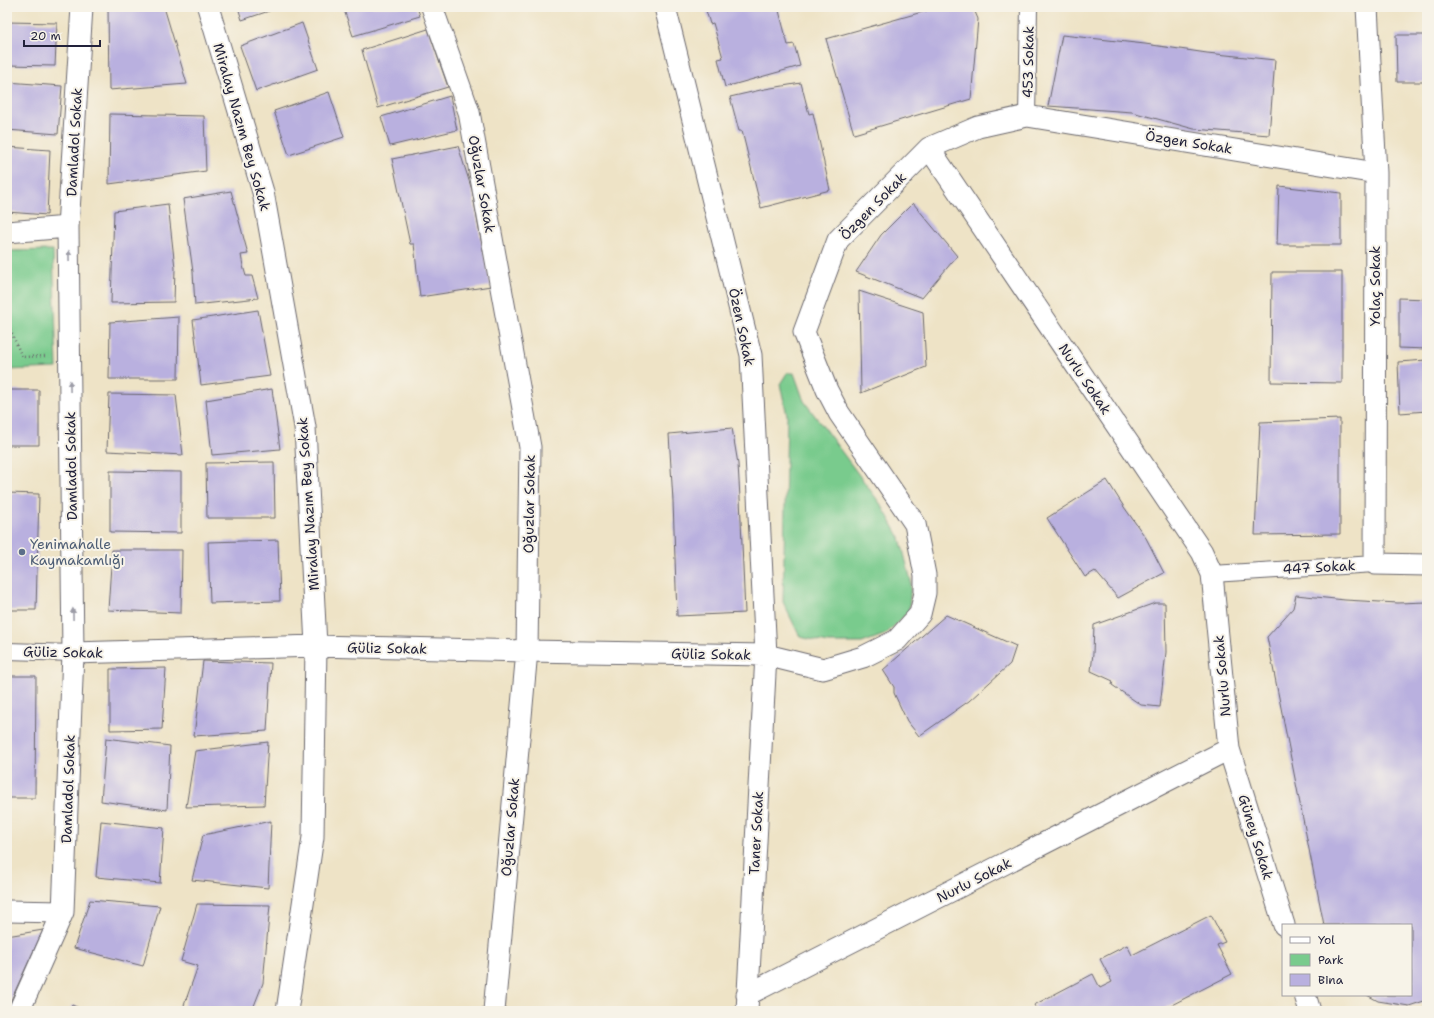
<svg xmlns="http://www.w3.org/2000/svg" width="1434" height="1018" viewBox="0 0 1434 1018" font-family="'Shantell Sans',sans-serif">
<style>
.green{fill:#79cb8d;stroke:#4e7664}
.building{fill:#b9b0df}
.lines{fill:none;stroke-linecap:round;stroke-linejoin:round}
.pedestrian-casing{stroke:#69666c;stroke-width:18}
.minor-casing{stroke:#69666c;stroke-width:23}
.path{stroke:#69666c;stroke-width:2.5;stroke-dasharray:1 3;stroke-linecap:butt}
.pedestrian{stroke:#fff;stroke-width:16}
.minor{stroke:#fff;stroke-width:21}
.oneway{fill:#9c9ca7}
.service-dot{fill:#5c6f8a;stroke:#f7f3e8;stroke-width:1.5}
.labels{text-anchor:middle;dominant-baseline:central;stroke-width:4;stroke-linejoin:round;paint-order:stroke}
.street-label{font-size:14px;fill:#22223b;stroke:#f7f3e8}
.service-label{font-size:14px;fill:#4e5e75;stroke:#f7f3e8;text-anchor:start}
</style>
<rect width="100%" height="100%" fill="#f7f3e8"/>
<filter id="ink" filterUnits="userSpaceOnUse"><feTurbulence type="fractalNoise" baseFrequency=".025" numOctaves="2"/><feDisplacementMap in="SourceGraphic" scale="8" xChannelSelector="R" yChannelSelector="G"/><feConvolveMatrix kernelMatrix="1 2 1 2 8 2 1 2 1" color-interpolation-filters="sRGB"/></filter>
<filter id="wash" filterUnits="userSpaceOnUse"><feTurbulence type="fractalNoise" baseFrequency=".012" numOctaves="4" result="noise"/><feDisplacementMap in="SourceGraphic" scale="16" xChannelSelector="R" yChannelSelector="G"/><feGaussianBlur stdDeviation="0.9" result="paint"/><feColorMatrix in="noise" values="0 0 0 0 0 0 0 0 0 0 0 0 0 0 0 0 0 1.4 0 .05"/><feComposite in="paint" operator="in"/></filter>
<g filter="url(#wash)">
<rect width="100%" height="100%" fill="#eee3c6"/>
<path class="green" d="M53 250 57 368 7 370V251Z
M787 373H794L804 401 882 506 900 538 911 581 909 611 886 634 862 643H828L800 637 783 602 787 415 780 384Z"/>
<g id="blocks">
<path class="building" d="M108 7H164L187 84 109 90Z
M238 7H281L242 20Z
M343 7H417L420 16 353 36Z
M705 7H778L788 45 794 44 800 66 725 87 718 59 723 58 713 23 710 24Z
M940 7H973L978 19 971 99 854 134 826 39Z
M7 22 57 23 55 66 7 65Z
M302 23 318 69 256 91 240 46Z
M428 29 448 87 378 108 362 50Z
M1062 35 1145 44 1207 53 1275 60 1269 135 1194 129 1132 112 1048 106Z
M1396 35H1427V82H1397Z
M7 82 62 86 58 134 7 130Z
M801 83 809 114 813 113 830 190 761 208 742 131H739L730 97 765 89Z
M329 92 344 137 289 155 274 111Z
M450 96 457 130 390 146 381 117Z
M110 114 204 116 206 171 109 184Z
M458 146 472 190 480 235 491 286 420 297 414 244H410L392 159Z
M7 147 50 150 47 215 7 212Z
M1279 186 1341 193V245H1277Z
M231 191 248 254 241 255 243 266 246 276H252L258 298 195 305 193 272 183 199Z
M913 203 957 256 922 298 856 272 881 235Z
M168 204 175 268 174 302 111 303 114 211Z
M1272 272H1342V383L1271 382Z
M859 291 923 312 926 367 861 393Z
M1399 298 1427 299V349L1399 348Z
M258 310 270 376 201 385 193 320Z
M179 317 178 379H109L110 322Z
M1427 360V411L1400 413 1398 362Z
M272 389 280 449 212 455 206 400Z
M7 390H39V445H7Z
M109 394 176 395 183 455 107 451Z
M1340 419V534L1255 535 1260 422Z
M732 428 738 464 740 498 745 613 677 616 673 501 669 434Z
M274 462 275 518H207L206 463Z
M110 471 181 472V533L110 532Z
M1107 480 1124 507 1146 538 1164 573 1118 598 1095 571 1085 577 1047 518Z
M7 493 39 494 36 610H7Z
M278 540 280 601 210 603 208 542Z
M112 550H182L181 613 108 610Z
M1296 595 1345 600 1398 603 1427 602V1000L1409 1006 1378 1001 1367 995H1411V925H1324L1267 637 1293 608Z
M1155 603H1165L1166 652 1160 707 1141 705 1112 685 1113 681 1091 671 1093 653 1094 625Z
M946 615 1016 646 1010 664 969 701 919 736 907 721 894 693V687L883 670Z
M203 661 271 663 267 731 194 736Z
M166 668 162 729 110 730V669Z
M7 676H36L35 798H7Z
M106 738 170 746 167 810 101 801Z
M268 742 264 805 186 807 195 751Z
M101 821 164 828 160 883 96 877Z
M271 821 268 888 192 880 203 835Z
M90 900 160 906 143 966 74 948Z
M197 904 270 905 263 983 252 1011H182L198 966 181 961Z
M1211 915 1225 942 1217 945 1232 974 1160 1011H1038L1034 1005 1093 974 1100 988 1112 982 1100 959 1127 945 1132 955Z
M43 930 7 1009V936Z
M72 1005 86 1011H69Z"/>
</g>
</g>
<g filter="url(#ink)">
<use href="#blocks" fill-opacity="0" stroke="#69666c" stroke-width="1"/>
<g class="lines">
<defs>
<path id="pedestrian" d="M1027 116 1029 7
M1212 574 1375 564
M7 651 73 653"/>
<path id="minor" d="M208 7 263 192 305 427 316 646 313 837 287 1011
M432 7 469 112 530 447 527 651 494 1011
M665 7 751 355 766 655 747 1011
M1367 7 1376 173 1375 564 1427 565
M929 148 1202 552 1212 574 1229 749 1284 925
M7 232 68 227
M73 653 316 646 527 651 766 655 823 669 863 657 897 640 920 614 925 593V575L915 524 839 413 827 390 804 332 838 240 929 148 978 127 1027 116 1376 173
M7 911 63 912
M747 995 1229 749
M1305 995 1310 1011
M19 1011 63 912 73 653 68 227 82 7"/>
</defs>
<use href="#pedestrian" class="pedestrian-casing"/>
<use href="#minor" class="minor-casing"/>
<path class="path" d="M7 322 22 357 45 356"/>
<use href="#pedestrian" class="pedestrian"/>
<use href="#minor" class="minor"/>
</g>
<defs><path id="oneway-solid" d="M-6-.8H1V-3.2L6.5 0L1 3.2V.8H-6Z"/></defs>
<g class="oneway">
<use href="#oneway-solid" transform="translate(69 256) rotate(-91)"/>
<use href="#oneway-solid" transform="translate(70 386) rotate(-91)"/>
<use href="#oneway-solid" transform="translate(73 614) rotate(-91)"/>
</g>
</g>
<circle class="service-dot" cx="22" cy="552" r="4"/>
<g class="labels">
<g class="street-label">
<text transform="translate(1028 62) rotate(-89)">453 Sokak</text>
<text transform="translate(242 127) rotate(74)">Miralay Nazım Bey Sokak</text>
<text transform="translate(74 142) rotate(-87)">Damladol Sokak</text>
<text transform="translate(1189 142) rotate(9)">Özgen Sokak</text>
<text transform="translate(482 184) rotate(80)">Oğuzlar Sokak</text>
<text transform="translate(873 206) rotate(-46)">Özgen Sokak</text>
<text transform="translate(1375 286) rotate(-90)">Yolaç Sokak</text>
<text transform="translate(742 327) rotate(78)">Özen Sokak</text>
<text transform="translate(1085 379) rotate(56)">Nurlu Sokak</text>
<text transform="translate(71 466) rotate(-91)">Damladol Sokak</text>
<text transform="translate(308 504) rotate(-94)">Miralay Nazım Bey Sokak</text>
<text transform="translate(529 504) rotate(-89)">Oğuzlar Sokak</text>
<text transform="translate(1319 567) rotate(-3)">447 Sokak</text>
<text transform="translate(387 648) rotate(1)">Güliz Sokak</text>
<text transform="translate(63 652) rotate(1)">Güliz Sokak</text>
<text transform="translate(711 654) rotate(1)">Güliz Sokak</text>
<text transform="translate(1222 676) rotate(-95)">Nurlu Sokak</text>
<text transform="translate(68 789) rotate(-88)">Damladol Sokak</text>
<text transform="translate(510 827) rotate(-85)">Oğuzlar Sokak</text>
<text transform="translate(756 833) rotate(-87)">Taner Sokak</text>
<text transform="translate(1256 837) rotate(73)">Güney Sokak</text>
<text transform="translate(974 880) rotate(-27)">Nurlu Sokak</text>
</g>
<g class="service-label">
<text x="30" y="544">Yenimahalle<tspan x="30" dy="16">Kaymakamlığı</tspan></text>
</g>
</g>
<rect width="1434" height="1018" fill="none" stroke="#f7f3e8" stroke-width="24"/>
<rect x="1282" y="924" width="130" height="72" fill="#f7f3e8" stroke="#a29fa3"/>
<rect x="1290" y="937" width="20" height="6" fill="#ffffff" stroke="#a29fa3"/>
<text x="1318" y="944" font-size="12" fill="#22223b">Yol</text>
<rect x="1290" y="954" width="20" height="12" fill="#79cb8d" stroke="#a29fa3"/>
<text x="1318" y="964" font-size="12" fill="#22223b">Park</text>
<rect x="1290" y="974" width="20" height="12" fill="#b9b0df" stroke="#a29fa3"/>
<text x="1318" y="984" font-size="12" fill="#22223b">Bina</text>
<path d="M24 40v6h76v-6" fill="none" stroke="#22223b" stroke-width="2"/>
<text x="30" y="40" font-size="12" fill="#22223b" stroke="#f7f3e8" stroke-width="3" paint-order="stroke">20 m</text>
</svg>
